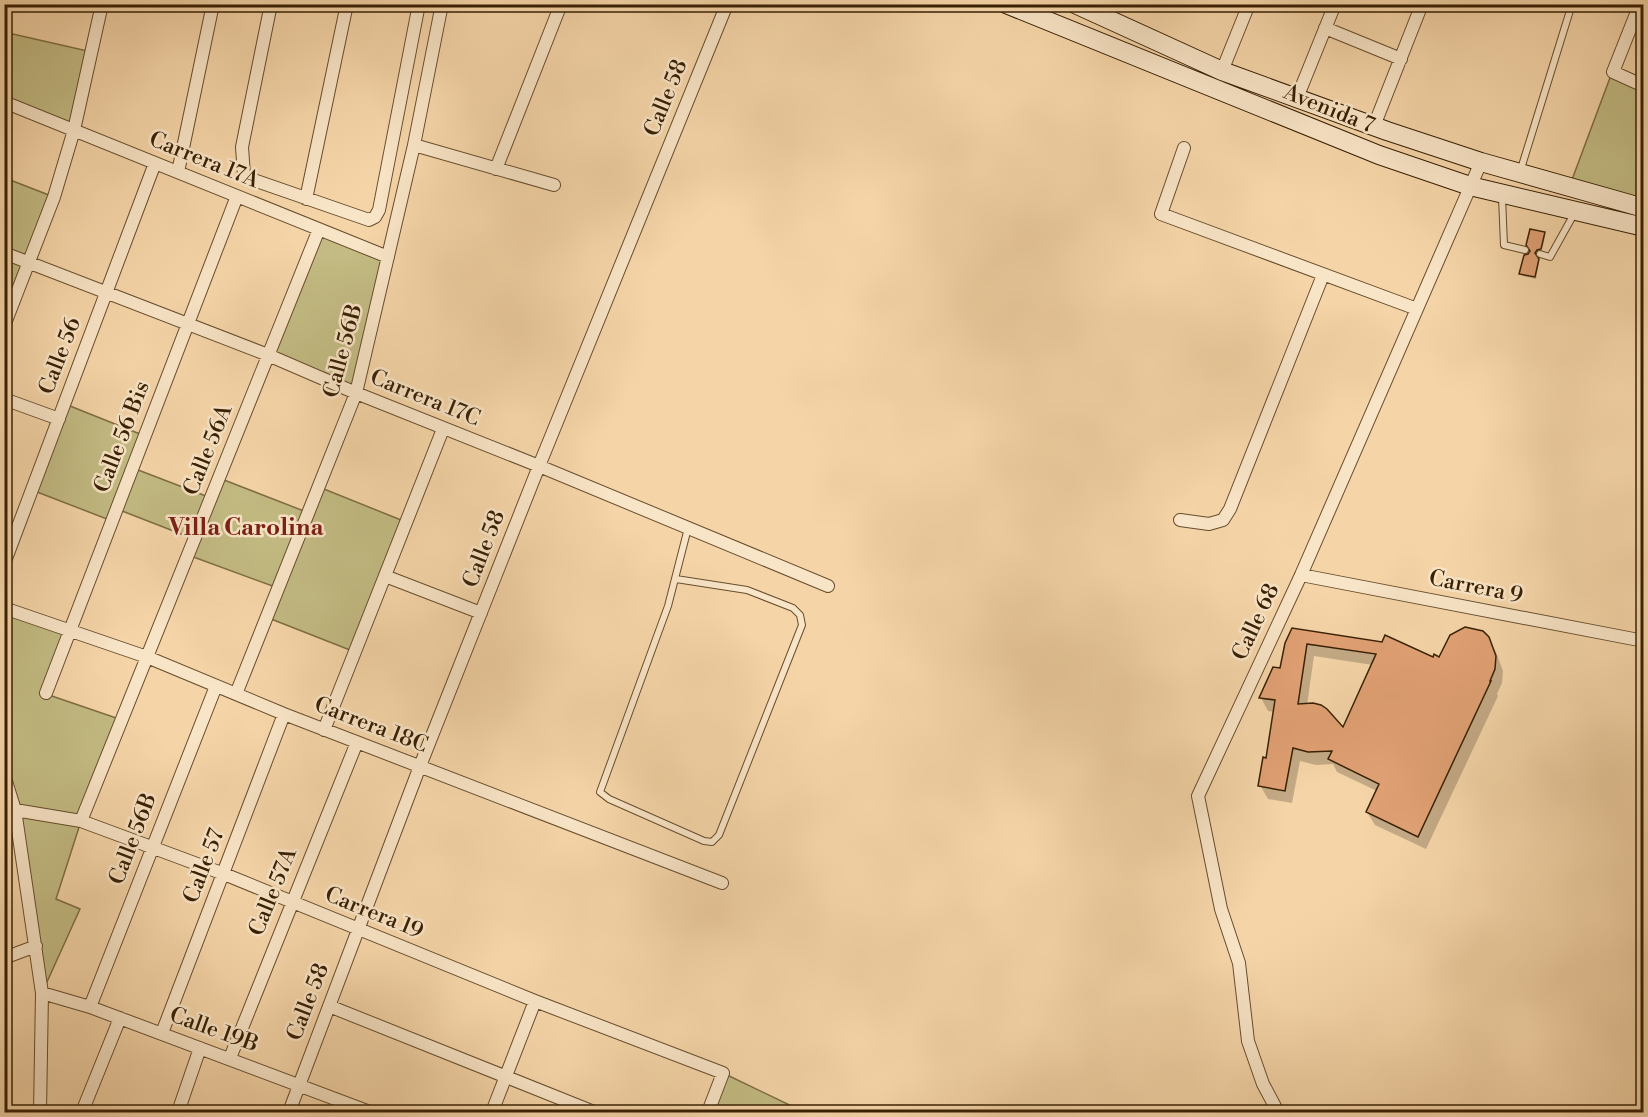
<svg xmlns="http://www.w3.org/2000/svg" width="1648" height="1117" font-family="'Libre Bodoni',serif">
<style>
.green{fill:#c3bb83;stroke:#7e6e44;stroke-width:1.5}
.shadow{fill:#0003;fill-rule:evenodd}
.building{fill:#e1a174;stroke:#382004;stroke-width:1.5;fill-rule:evenodd}
.lines{fill:none;stroke-linecap:round;stroke-linejoin:round}
.service-casing{stroke:#674d2d;stroke-width:8}
.minor-casing{stroke:#674d2d;stroke-width:14}
.secondary-casing{stroke:#382004;stroke-width:20}
.service{stroke:#f8e4c6;stroke-width:6}
.minor{stroke:#f8e4c6;stroke-width:12}
.secondary{stroke:#f8e4c6;stroke-width:18}
.labels{text-anchor:middle;dominant-baseline:central;stroke-width:5;stroke-linejoin:round;paint-order:stroke}
.street-label{font-size:22px;fill:#382004;stroke:#f8e4c6}
.neighbourhood-label{font-size:24px;font-weight:bold;fill:#7a1f14;stroke:#f8e4c6}
</style>
<rect width="100%" height="100%" fill="#f5d5a8"/>
<filter id="stains"><feTurbulence type="fractalNoise" baseFrequency=".00333" numOctaves="4"/><feColorMatrix values="0 0 0 0 .2 0 0 0 0 .09 0 0 0 0 .02 0 0 0 .5 -.17"/></filter>
<radialGradient id="worn" r=".72"><stop offset=".6" stop-color="#630" stop-opacity="0"/><stop offset="1" stop-color="#630" stop-opacity=".3"/></radialGradient>
<!-- green -->
<path class="green" d="M4,32L92,52L74,130L5,102Z
M1611,75L1643,90V203L1570,185Z
M5,178L54,197L5,326Z
M319,229L388,257L356,393L268,355Z
M65,404L145,436L133,468L211,498L219,478L309,513L319,487L406,522L355,652L266,617L278,588L188,555L194,539L117,509L112,521L32,490Z
M4,608L70,631L46,694L122,720L81,821L56,899L80,909L42,993L5,775Z
M723,1073L804,1112H708Z"/>
<!-- shadow -->
<path class="shadow" d="M1544,233L1545,236L1542,251L1538,252L1535,257L1539,263L1536,279L1523,276L1521,273L1529,255Z
M1293,629L1434,659H1440L1488,638L1496,652L1503,671L1502,683L1497,694L1498,696L1426,849L1375,825L1367,812L1377,791L1337,772L1333,764L1316,765L1300,761L1292,803L1268,799L1260,785L1267,759L1275,712L1268,711L1261,698L1281,670ZM1314,656L1373,665L1343,730L1307,705Z"/>
<!-- building -->
<path class="building" d="M1530,229L1545,232L1541,249L1537,250L1535,253L1539,259L1535,277L1519,274L1524,255L1528,254L1530,251L1526,245Z
M1465,627L1483,631L1489,637L1496,656L1495,669L1490,681H1491L1418,837L1366,812L1379,784L1328,759L1332,751L1308,752L1293,748L1285,791L1258,786L1263,757L1266,758L1275,700L1259,698L1273,667L1280,668L1285,643L1292,628L1382,642L1385,635L1433,657L1434,654L1439,657L1450,635ZM1307,644L1376,654L1343,727L1327,709L1321,705L1313,703L1298,704Z"/>
<g class="lines">
<!-- service casing -->
<g class="service-casing">
<path id="service" d="M1520,172L1572,4
M1502,197L1504,245L1525,250
M1540,254L1550,257L1574,214
M676,579L747,590L793,608L800,615L802,625L719,835L712,842L704,841L609,799L600,792L668,606L688,528"/>
</g>
<!-- minor casing -->
<g class="minor-casing">
<path id="minor" d="M271,4L242,147L244,175L251,179L369,220L375,217L379,210L419,4
M1640,4L1613,72L1644,86
M1325,28L1401,59
M1222,71L1249,4
M1297,98L1335,4
M4,102L388,257
M1374,126L1422,4
M414,145L554,185
M1184,148L1161,214L1417,309
M496,169L561,4
M178,172L213,4
M306,199L347,4
M4,253L268,355L356,393L539,466L828,586
M4,326L54,197L74,130L102,4
M4,399L59,419
M1180,520L1209,524L1223,520L1230,509L1323,275
M4,564L155,163
M1301,575L1644,641
M385,576L481,613
M4,608L147,657L284,714L722,883
M46,693L237,196
M236,694L356,393L414,145L442,4
M324,730L443,429
M4,775L15,810L42,993L40,1112
M4,812L15,810L81,821L224,874L535,1001L723,1073L708,1112
M81,821L319,229
M4,958L36,946
M42,993L90,1007L370,1112
M329,1006L594,1112
M90,1007L216,686
M162,1033L284,714
M230,1058L357,742
M82,1112L120,1018
M178,1112L200,1048
M289,1112L420,766L539,466L727,4
M492,1112L535,1001
M1278,1112L1263,1084L1248,1041L1239,963L1221,909L1198,796L1301,575L1481,162"/>
</g>
<!-- secondary casing -->
<g class="secondary-casing">
<path id="secondary" d="M1006,4L1379,155L1470,186L1644,227
M1075,4L1222,71L1387,131L1481,162L1644,208"/>
</g>
<!-- service -->
<use href="#service" class="service"/>
<!-- minor -->
<use href="#minor" class="minor"/>
<!-- secondary -->
<use href="#secondary" class="secondary"/>
</g>
<g class="labels">
<!-- street labels -->
<g class="street-label">
<text transform="translate(666 98) rotate(-68)">Calle 58</text>
<text transform="translate(1329 109) rotate(22)">Avenida 7</text>
<text transform="translate(204 160) rotate(22)">Carrera 17A</text>
<text transform="translate(343 351) rotate(-75)">Calle 56B</text>
<text transform="translate(60 356) rotate(-69)">Calle 56</text>
<text transform="translate(425 398) rotate(22)">Carrera 17C</text>
<text transform="translate(122 437) rotate(-69)">Calle 56 Bis</text>
<text transform="translate(208 450) rotate(-68)">Calle 56A</text>
<text transform="translate(484 549) rotate(-69)">Calle 58</text>
<text transform="translate(1476 587) rotate(11)">Carrera 9</text>
<text transform="translate(1256 622) rotate(-65)">Calle 68</text>
<text transform="translate(371 725) rotate(21)">Carrera 18C</text>
<text transform="translate(133 839) rotate(-69)">Calle 56B</text>
<text transform="translate(204 866) rotate(-69)">Calle 57</text>
<text transform="translate(273 892) rotate(-68)">Calle 57A</text>
<text transform="translate(374 913) rotate(22)">Carrera 19</text>
<text transform="translate(308 1002) rotate(-69)">Calle 58</text>
<text transform="translate(214 1030) rotate(20)">Calle 19B</text>
</g>
<!-- neighbourhood labels -->
<g class="neighbourhood-label">
<text x="246" y="528">Villa Carolina</text>
</g>
</g>
<!-- margin -->
<rect width="1648" height="1117" fill="none" stroke="#f5d5a8" stroke-width="24"/>
<rect x="6" y="6" width="1636" height="1105" fill="none" stroke="#382004" stroke-width="3"/>
<rect x="12" y="12" width="1624" height="1093" fill="none" stroke="#382004" stroke-width="1.5"/>
<rect width="100%" height="100%" filter="url(#stains)"/>
<rect width="100%" height="100%" fill="url(#worn)"/>
</svg>
